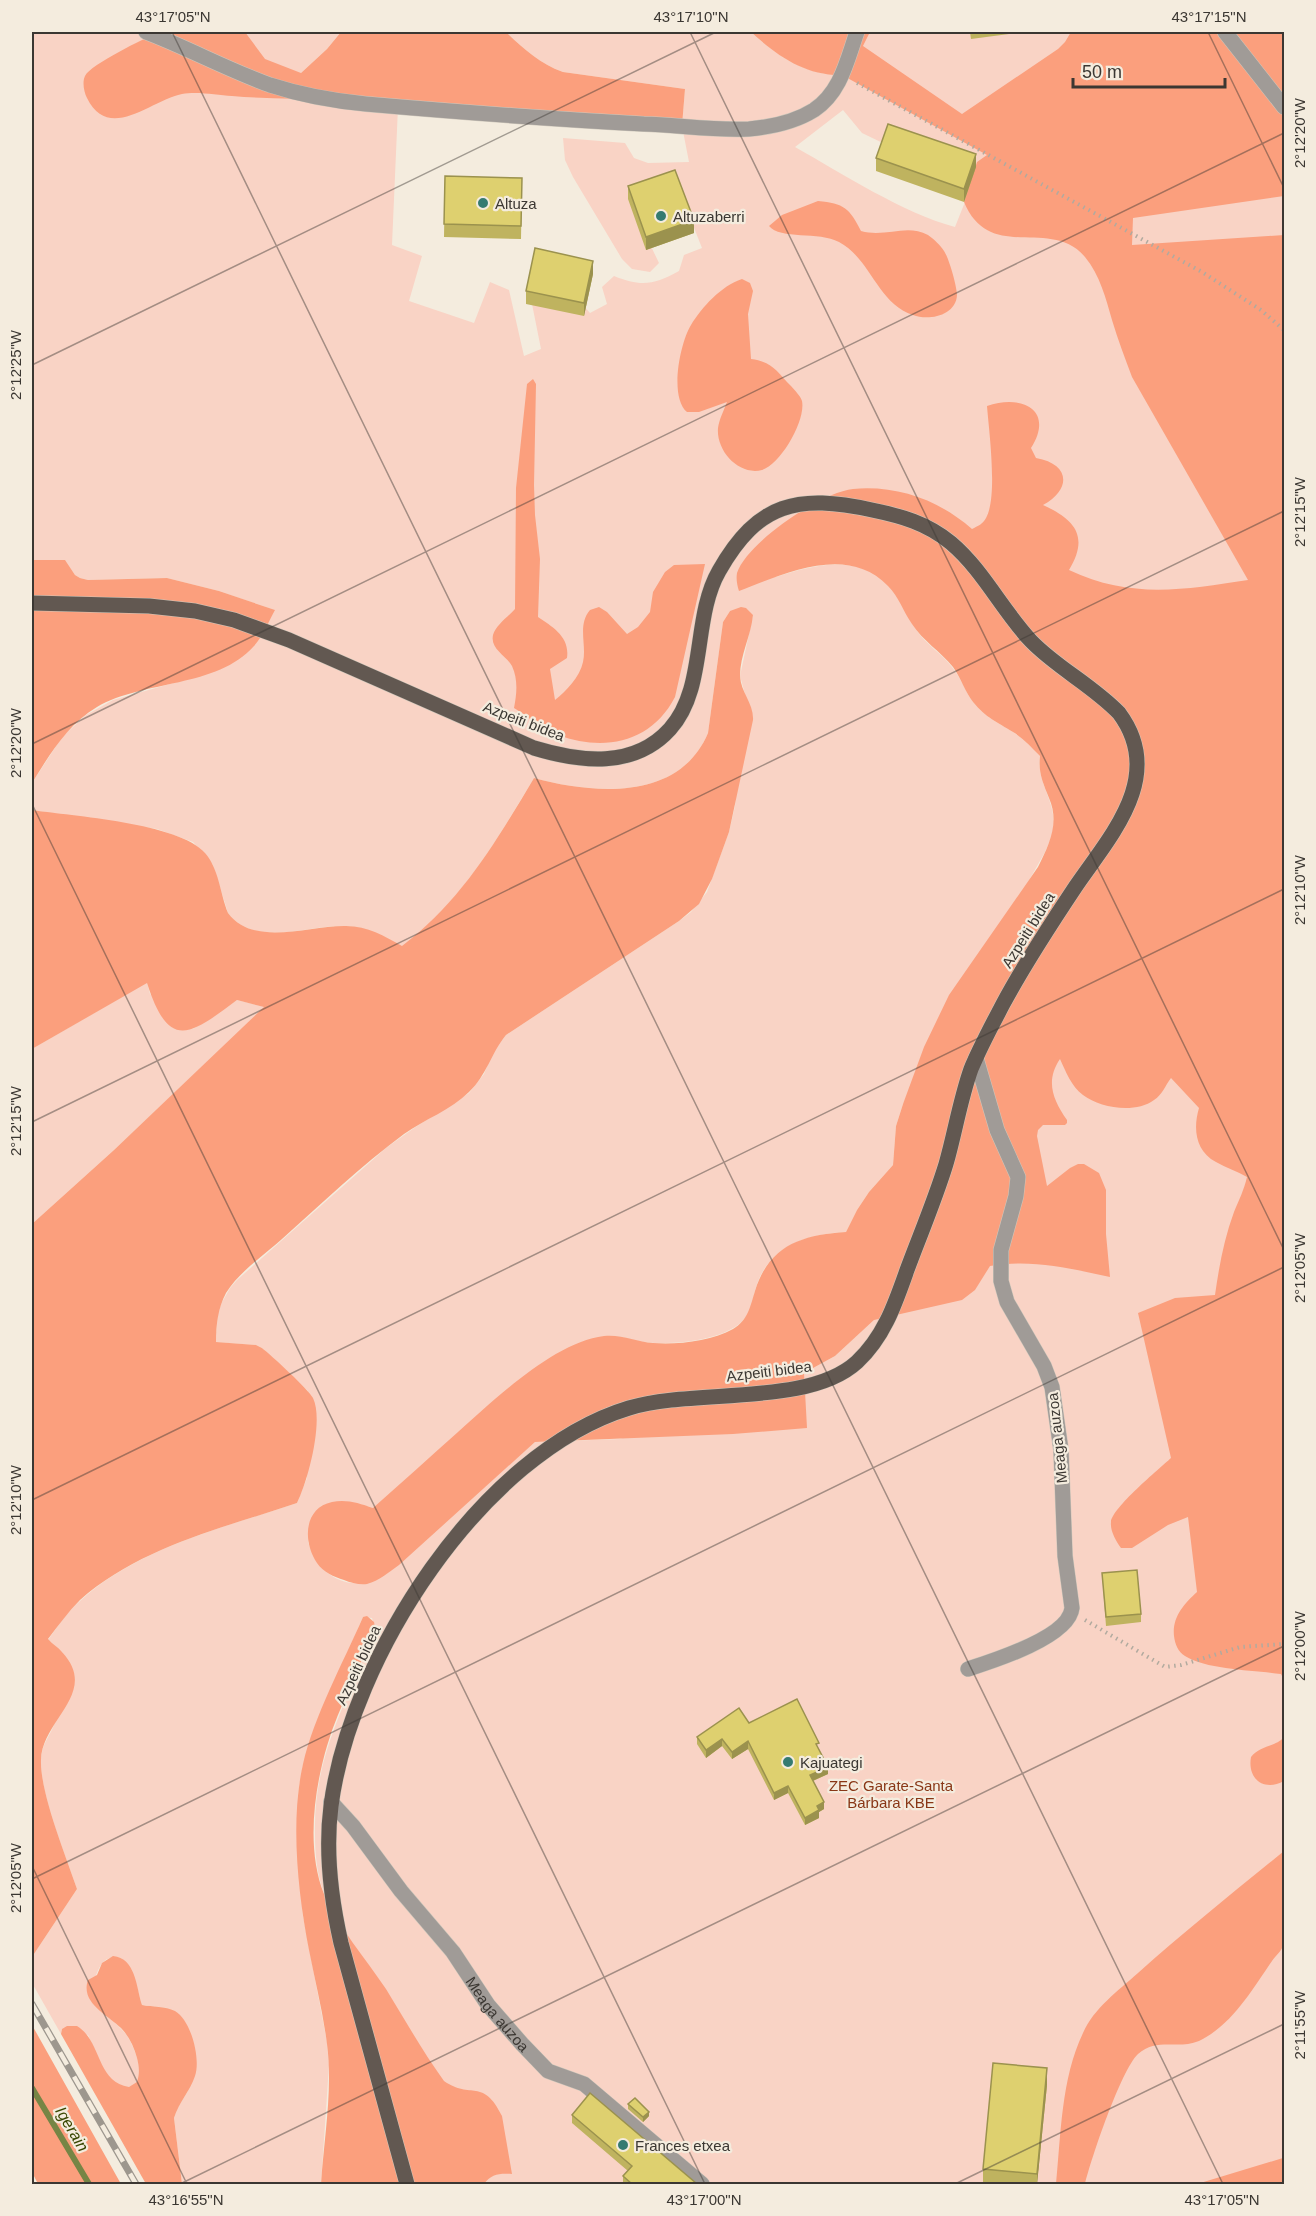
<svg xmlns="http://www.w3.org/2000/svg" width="1316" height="2216" font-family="Helvetica,sans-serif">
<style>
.green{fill:#f9d3c5;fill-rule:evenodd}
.forest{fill:#fb9f7d}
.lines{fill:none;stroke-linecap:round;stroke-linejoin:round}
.stream{stroke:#768545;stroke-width:6}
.minor-casing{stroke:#cfc8bc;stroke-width:16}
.major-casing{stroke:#cfc8bc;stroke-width:16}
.path{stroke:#b1aa9f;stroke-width:4;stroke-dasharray:1.5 4.5;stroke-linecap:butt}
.minor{stroke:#a09b97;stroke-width:15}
.major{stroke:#625851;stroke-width:15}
.rail-casing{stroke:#9d978e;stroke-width:7}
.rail{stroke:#f4ecde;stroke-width:4.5;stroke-dasharray:14;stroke-linecap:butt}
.wall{fill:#bfb35f}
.shaded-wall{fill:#9b924e}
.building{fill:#ded06f;stroke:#9b924e;stroke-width:1.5}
.ticks{fill:none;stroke:#3b3732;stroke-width:1.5;stroke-opacity:0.45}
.poi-dot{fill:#357b71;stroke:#f4ecde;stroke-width:2}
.labels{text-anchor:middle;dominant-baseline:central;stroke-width:4.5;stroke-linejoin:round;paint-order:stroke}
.poi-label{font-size:15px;fill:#3b3732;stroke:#f4ecde;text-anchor:start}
.street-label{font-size:15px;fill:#3b3732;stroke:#f4ecde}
.park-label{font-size:15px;fill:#893716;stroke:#f4ecde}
.water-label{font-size:16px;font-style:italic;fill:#384600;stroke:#f4ecde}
.neatline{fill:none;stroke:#3b3732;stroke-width:2}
.ticks-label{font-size:15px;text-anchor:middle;fill:#3b3732}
</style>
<rect width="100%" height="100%" fill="#f4ecde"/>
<!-- green -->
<path class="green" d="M32,32H341L327,49L301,73L398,107L392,245L422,256L409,301L474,323L490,282L509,290L524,356L541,349L531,299L581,303L590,313L607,304L602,287L614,276C641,287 654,285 679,271L684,255L702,248L679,190L633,209L659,263L650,272L632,269L622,259L573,177L565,160L563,138L625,143L634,158L648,163L689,162L682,126L685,89L563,72C539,63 524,49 506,32H751C776,55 807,76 842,75L863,46L870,32H1284V2184H411L342,1926C336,1915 329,1904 324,1893C317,1875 315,1854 315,1834C313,1754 349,1700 375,1628L372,1618L363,1617L317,1721L303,1765L298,1793L297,1841L303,1916L327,2042L329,2065L321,2184H182L174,2118L177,2109L188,2091L167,2008L142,2005L132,1970L121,1958C96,1952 95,1983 90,2000C102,2015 120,2023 129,2039C135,2049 150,2086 128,2087C125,2087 118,2085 115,2083C104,2076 94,2047 88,2035L62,2029L61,2034L32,1983V1957L77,1889C66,1856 40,1794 41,1760C41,1744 51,1735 55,1722C60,1705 61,1671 63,1653L48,1640C58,1626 67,1612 80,1601C139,1547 223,1528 297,1503L307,1478L308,1391L262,1348L256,1345L215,1342L218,1314L221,1304L230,1288L237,1280L386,1148L414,1128L469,1093L484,1074L493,1051L506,1035L679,921L691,912L707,892L729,832L735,806L746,698L740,676L753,615L730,611L723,622L708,733C679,802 593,794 534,778C496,841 461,902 402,947C384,936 367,927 346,926C310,924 255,949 228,913L213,865L193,842L157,829L32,810V783L62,737L86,715L113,700L209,673L227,665L245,654L274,610L219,591L167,578L88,580L80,578L75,575L64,560H32ZM843,110L862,133L889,146L965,202L955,227C903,213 843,174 795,147ZM805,510L1157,777L874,1320L835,1356L804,1373L620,1439L535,1442L389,1572C354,1595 321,1581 308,1542L321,1506C339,1499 354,1502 373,1508L619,1337C631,1339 643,1343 655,1343C681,1344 729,1339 745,1318C754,1307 753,1292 759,1279C774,1244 810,1234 846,1232L857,1210L869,1192L893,1165L896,1126L903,1104L1045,852C1048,845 1052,838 1053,830C1058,803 1036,783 1040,756C1032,748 1023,738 1013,732C997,722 986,718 973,702C965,691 961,678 952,667C942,654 927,645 917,631C910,621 906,610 899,599C870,552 821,562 776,577L746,558L779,527Z
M147,982L150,994L193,1029L237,1000L265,1007L114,1150L32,1224V1049Z"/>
<!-- forest -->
<path class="forest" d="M158,32H245L265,59L301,73L327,49L341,32H506C524,49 539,63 563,72L685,89L682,126C565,117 449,107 332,100C299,98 265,99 232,96C217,95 197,91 182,94C151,100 109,143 87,98C84,92 82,82 85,76C91,64 144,39 158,32Z
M751,32H870L863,46L962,114L1058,49L1065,42L1071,32H1284V196L1133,218L1132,245L1284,235V1680L1281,1674C1253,1670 1208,1670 1185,1656C1178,1652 1175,1644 1174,1636C1172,1617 1184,1604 1197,1592L1188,1517L1168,1525L1132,1548H1121C1116,1541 1110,1531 1111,1522C1112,1508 1159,1469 1171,1458L1138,1313L1175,1298L1215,1295C1219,1267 1224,1239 1234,1212C1239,1200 1244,1190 1247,1177C1237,1171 1226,1168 1216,1162C1195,1151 1193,1128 1199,1108L1171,1078C1165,1086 1162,1095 1154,1100C1135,1114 1100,1108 1083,1095C1071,1086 1066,1072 1060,1059C1045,1081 1053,1100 1067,1120V1123L1065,1125H1043L1038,1130L1037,1136L1047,1186L1070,1168L1078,1164H1084L1099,1173L1106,1190V1234L1110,1277C1069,1268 1031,1259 990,1266L975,1290L962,1300L874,1320L835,1356L804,1373L807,1428L733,1434L535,1442L399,1565C389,1572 379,1581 367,1584C360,1585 351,1583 344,1580C334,1577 323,1572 317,1563C303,1543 303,1508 332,1502C346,1499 359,1503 373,1508C401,1483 429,1458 458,1432C494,1400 554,1342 604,1336C621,1334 637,1342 653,1343C677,1345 712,1341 733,1329C748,1320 750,1307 755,1291C769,1245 802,1235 846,1232L857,1210L869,1192L893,1165L896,1126L903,1104L924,1047L949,995L1038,867C1049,845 1060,823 1049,798C1043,783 1038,772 1040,756C1032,748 1023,738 1013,732C997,722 986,718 973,702C965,692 961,678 953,667C940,651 923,641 912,624C903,611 899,597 888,586C847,543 784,574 739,591C737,585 736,579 737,573C747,542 822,492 853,489C897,485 939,500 972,529C978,526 983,524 986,518C998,497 989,431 987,406C1022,394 1055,410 1031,448L1036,458C1070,464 1072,489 1043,505C1076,520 1089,537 1069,570C1130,599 1183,590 1248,580L1132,377C1125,358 1118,340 1112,320C1106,299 1100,275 1085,257C1050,216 990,264 964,202L977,162L987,155L842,75C806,76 777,56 751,32Z
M818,201C844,203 850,209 861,231C886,238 906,223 928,235C934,239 941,246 944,251C949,258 957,287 957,295C956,316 928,321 913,315C877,303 871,259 839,242C819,231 780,240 769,226L782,215Z
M742,279L750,283L753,291L748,314L751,359C773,362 776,371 791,386C795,391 800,395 802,401C806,420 781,464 762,470C739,476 716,451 718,428C719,420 724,410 727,402L699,412H687C669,397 680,343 691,325C702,307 721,286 742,279Z
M533,379L536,384L534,485L535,515L540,559L538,617C553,627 570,637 567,658L550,669L555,700C566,691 580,677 583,662C587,645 577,625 590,610L599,607L607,612L627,634L638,627L650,612L653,592L665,572L674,565L705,564L675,697C651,743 604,752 558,735C542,729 529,717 514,708C517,693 518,679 512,666C506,655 490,649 493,635C496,625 508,617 515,609L516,488L527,384Z
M32,560H65L75,575L80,578L88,580L167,578L219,591L275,610C269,621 263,636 254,646C217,688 143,680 97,707C67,725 50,754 32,783Z
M741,607L746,608L753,615C751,636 740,655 740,676C741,693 754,704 753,720L729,832L712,879L699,904L679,921L506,1035C491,1053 487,1075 469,1092C451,1110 425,1119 404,1134C361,1166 322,1203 282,1239C264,1255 239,1272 226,1293C218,1308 216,1325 216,1342L256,1345L262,1348C271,1355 309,1390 313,1398C324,1421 308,1481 297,1503C223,1528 140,1547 80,1600C68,1612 58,1626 48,1639C52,1644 58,1647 62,1652C100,1693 42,1719 41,1760C40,1793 66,1856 77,1889L32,1957V1224L114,1150L264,1007L237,1000C189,1036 169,1051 147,983L32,1049V810C71,816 180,823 205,853C219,869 220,893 228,913C254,948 310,925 346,926C368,926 384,936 402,946C461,902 497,840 534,778C593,794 679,802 708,733L723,622L730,611Z
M367,1616L374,1622L375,1627C361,1668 339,1705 327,1746C314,1790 306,1849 324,1894C339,1928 365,1958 386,1989C405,2020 423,2052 444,2081C471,2100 483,2077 502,2116L512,2174C500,2173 491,2174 484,2184H321C324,2138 333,2090 327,2044C323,2012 315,1981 309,1950C298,1893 290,1821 303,1764C314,1716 343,1663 363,1617Z
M1284,1737V1781C1264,1792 1247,1779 1251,1757C1260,1745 1276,1747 1284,1737Z
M1284,1851C1285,1878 1288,1916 1284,1942C1284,1949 1276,1955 1272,1961C1252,1990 1232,2025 1199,2041C1178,2050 1157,2037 1138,2054C1121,2070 1091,2159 1085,2184H1056C1061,2135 1061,2079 1083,2033C1094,2008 1118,1991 1138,1973C1185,1931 1235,1891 1284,1851Z
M113,1956C136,1958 136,1987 142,2005C153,2007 165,2006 175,2011C191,2020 201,2059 195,2076C190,2091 179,2102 174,2118L182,2184H146L61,2034L62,2029L67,2026H77C102,2041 96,2082 129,2087L137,2082C140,2073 139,2066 137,2058C134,2047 129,2036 121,2028C108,2015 80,2003 88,1980L97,1975L102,1963Z
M32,2025L121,2184H38L32,2172Z
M1284,2157V2184H1197L1283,2158Z"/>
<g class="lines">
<!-- stream -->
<path class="stream" d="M32,2088L89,2184"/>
<!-- minor casing -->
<g class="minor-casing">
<g id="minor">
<path d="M146,32C188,48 228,70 270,85C301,95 334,101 366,104C458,112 551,119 644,124C678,125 715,131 749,129C771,127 795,122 814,110C841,92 847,60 857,32"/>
<path d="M1225,32L1284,107"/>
<path d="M968,1669C993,1661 1069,1637 1072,1608L1065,1556L1061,1450L1052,1387L1044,1366L1007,1302L1001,1281V1250L1016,1196L1018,1177L997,1130L976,1058"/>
<path id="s1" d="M331,1802L353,1826L401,1891L453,1952L488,2005L522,2044L548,2071L584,2084L702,2184"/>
</g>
</g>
<!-- major casing -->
<g class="major-casing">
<path id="major" d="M32,603L149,606L195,611L234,620L289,640L534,748C580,762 634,769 670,729C707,688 692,618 719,571C758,502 798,494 872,510C901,516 927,523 951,543C983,570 1002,610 1031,641C1057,668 1092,685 1119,713C1166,776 1111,835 1076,886C1050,925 1025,963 1003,1004C992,1025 980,1047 971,1069C960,1100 955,1133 946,1164C935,1200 920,1235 907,1270C895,1304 884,1337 857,1362C808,1407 694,1388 629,1408C481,1453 350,1658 331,1806C325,1852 331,1899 341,1943L407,2184"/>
</g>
<!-- path -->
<path class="path" d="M857,83L1202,272L1261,310L1284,330
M1085,1620L1165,1667L1181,1665L1240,1647L1284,1644"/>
<!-- minor -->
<use href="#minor" class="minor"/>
<!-- major -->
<use href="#major" class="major"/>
<!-- rail casing -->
<g class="rail-casing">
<path id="rail" d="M32,2004L136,2184"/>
</g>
<!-- rail -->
<use href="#rail" class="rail"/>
</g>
<!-- wall -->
<path class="wall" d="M970,32H1009V34L971,39Z
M876,158L976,167L964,202L876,171Z
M445,176L522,178L521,239L444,237Z
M628,186L694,233L646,250L628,199Z
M593,274L584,316L526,304V291Z
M1102,1573L1141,1614V1622L1106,1626Z
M749,1723L819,1749L828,1774L813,1781L824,1809L819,1812V1818L805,1825L788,1793L774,1800L748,1749L732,1759L722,1746L706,1758L697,1744V1737Z
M1047,2085L1037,2184H983V2169Z
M628,2104L649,2116L643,2122L628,2109Z
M572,2115L696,2183L705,2184H623V2176L628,2171L572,2123Z"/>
<!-- shaded-wall -->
<path class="shaded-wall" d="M976,154V167L964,202V189Z
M694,220V233L646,250V237Z
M593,261V274L584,316V303Z
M722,1739V1746L706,1758V1750Z
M748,1741V1749L732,1759V1752Z
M828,1767V1774L810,1782V1775Z
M788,1786V1793L774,1800V1793Z
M824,1802V1809L819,1812V1818L805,1825V1818L817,1806Z
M1047,2068V2085L1037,2184V2174Z
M649,2112V2116L643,2122V2117Z"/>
<!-- building -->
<path class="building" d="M888,124L976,154L964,189L876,158Z
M675,170L694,220L646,237L628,186Z
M445,176L522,178L521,226L444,224Z
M535,248L593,261L584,303L526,291Z
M1137,1570L1141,1614L1106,1617L1102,1573Z
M797,1699L819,1743L816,1744L828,1767L810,1775L824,1802L817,1806L819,1810L805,1818L788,1786L774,1793L748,1741L732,1752L722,1739L706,1750L697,1737L739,1708L749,1723Z
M993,2063L1047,2068L1037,2174L983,2169Z
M590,2093L696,2183L705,2184H632L623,2176L632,2166L572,2115Z
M635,2098L649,2112L643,2117L628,2104Z"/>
<!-- ticks -->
<path class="ticks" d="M172,32L1223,2184M690,32L1284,1250M1208,32L1284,188M32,365L716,32M32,744L1284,133M32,804L705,2184M32,1122L1284,511M32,1500L1284,889M32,1866L187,2184M32,1879L1284,1267M180,2184L1284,1646M955,2184L1284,2024"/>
<!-- markers -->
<g class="poi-dot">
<circle cx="483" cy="203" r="6"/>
<circle cx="661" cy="216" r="6"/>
<circle cx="788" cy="1762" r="6"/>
<circle cx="623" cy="2145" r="6"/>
</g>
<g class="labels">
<!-- poi labels -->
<g class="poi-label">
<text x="495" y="203">Altuza</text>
<text x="673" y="216">Altuzaberri</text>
<text x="800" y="1762">Kajuategi</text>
<text x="635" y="2145">Frances etxea</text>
</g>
<!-- street labels -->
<g class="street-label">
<text transform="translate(524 721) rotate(21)">Azpeiti bidea</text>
<text transform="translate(1028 930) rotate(-58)">Azpeiti bidea</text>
<text transform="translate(769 1371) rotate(-7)">Azpeiti bidea</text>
<text transform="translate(1057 1438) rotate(-96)">Meaga auzoa</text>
<text transform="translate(358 1665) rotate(-65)">Azpeiti bidea</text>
<text stroke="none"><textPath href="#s1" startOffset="270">Meaga auzoa</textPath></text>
</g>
<!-- park labels -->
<g class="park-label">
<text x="891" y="1785">ZEC Garate-Santa<tspan x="891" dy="17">Bárbara KBE</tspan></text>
</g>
<!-- water labels -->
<g class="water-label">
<text transform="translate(72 2129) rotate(59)">Igerain</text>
</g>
</g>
<!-- border -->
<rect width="1316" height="2216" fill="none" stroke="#f4ecde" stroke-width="66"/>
<!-- scale -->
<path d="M1073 78v9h152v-9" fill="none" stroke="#3b3732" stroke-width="3"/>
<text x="1082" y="78" font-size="18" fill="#3b3732" stroke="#f4ecde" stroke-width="4.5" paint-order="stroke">50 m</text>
<rect x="33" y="33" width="1250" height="2150" class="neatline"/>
<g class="ticks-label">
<text x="173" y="22">43°17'05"N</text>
<text x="691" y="22">43°17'10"N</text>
<text x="1209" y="22">43°17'15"N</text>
<text transform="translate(1300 133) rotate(-90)" y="5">2°12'20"W</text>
<text transform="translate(16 365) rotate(-90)" y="5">2°12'25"W</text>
<text transform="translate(1300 512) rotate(-90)" y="5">2°12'15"W</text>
<text transform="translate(16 743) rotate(-90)" y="5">2°12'20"W</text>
<text transform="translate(1300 890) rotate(-90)" y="5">2°12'10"W</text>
<text transform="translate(16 1121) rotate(-90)" y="5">2°12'15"W</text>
<text transform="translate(1300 1268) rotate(-90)" y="5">2°12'05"W</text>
<text transform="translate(16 1500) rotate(-90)" y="5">2°12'10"W</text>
<text transform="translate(1300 1646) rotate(-90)" y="5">2°12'00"W</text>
<text transform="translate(16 1878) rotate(-90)" y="5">2°12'05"W</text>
<text transform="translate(1300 2025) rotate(-90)" y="5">2°11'55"W</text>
<text x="186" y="2205">43°16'55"N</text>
<text x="704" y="2205">43°17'00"N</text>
<text x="1222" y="2205">43°17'05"N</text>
</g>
</svg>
